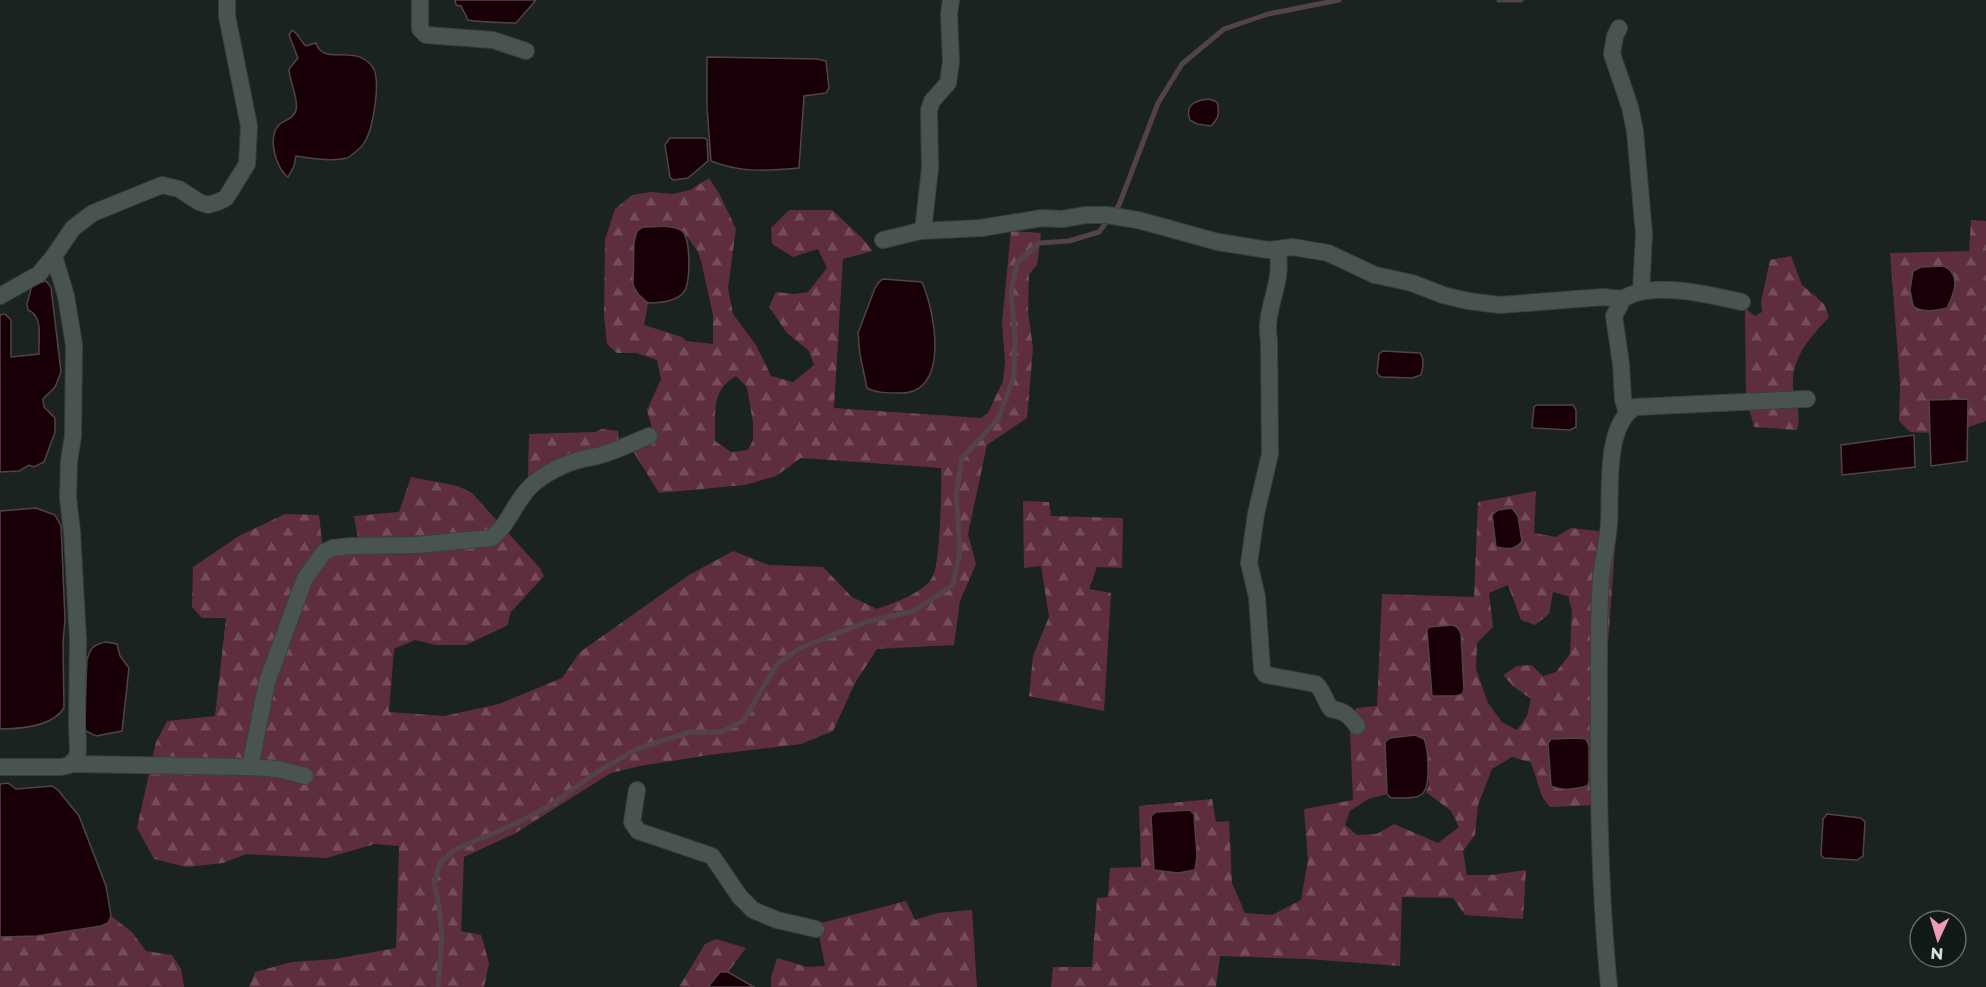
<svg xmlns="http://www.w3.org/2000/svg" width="1986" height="987" font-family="Montserrat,sans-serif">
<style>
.forest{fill:url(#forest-firs);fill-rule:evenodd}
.water{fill:#190008;stroke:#534348;stroke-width:1.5}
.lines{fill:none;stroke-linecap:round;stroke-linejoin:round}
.stream{stroke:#534348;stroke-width:5}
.minor-casing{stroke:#38403c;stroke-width:18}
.minor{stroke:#4a544e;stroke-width:16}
</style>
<defs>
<pattern id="forest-firs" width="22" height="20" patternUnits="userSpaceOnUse" patternTransform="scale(1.5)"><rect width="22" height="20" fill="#5e2e40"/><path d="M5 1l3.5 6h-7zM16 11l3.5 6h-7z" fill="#744c5b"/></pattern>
</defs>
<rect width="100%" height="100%" fill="#1a231f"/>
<!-- forest -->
<path class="forest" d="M709,178L720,195L736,229L728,288L733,314L756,345L771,376L793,382L814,365L809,351L787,333L769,307L776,292L794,294L808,292L827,268L818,249L793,257L772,244L771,228L789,210H832L861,237L873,251L843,259L834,408L981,418L988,413L1003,381L1005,362L1002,322L1011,231L1041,233L1037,265L1029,274L1028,312L1033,348L1027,418L987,445L968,534L976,564L960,601L954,645L877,649L855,683L833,731L801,744L709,755L640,766L611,773L514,834L464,857L461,931L481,935L489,963L484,987H249L255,972L292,962L335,959L396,948L399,846L375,844L326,858L246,854L223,863L186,867L154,859L137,828L156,742L167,721L215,716L226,618H202L192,607L193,567L239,536L285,514L319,515L322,542L332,557L360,550L354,516L399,512L411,477L458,486L472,493L540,568L544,576L510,613L508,625L466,645H436L415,640L394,649L389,712L444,716L499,704L562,678L580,652L689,575L733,551L769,565L823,567L852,597L877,609C893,603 925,593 933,576C940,563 942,486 941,468L801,458L776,476L745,485L659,493L633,451L649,446L654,436L647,410L661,379L657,360L636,353H617L607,344L604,315L605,240L615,209L632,195L651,192L673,194L690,190ZM682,230L697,250L701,261L713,315V344L686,341L682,337L644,325L648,303L644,300ZM736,376L747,387L753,423V440L748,450L731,452L715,441C716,414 710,391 736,376Z
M1971,220L1986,221V421L1968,427V399L1930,400V433L1910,432L1899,421L1900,382L1890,253L1969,251Z
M1791,256L1802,285L1824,304L1829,317C1810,338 1791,357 1793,388C1795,405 1802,410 1797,430L1754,427L1746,397L1745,308L1755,316L1762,312L1761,301L1770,260Z
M602,429L618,431L619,443L528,479L529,434L595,432Z
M1536,491L1534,533L1556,537L1571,528L1616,533L1608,644L1606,733L1594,805L1550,807C1537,794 1539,779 1530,762L1512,757L1492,769L1478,805L1475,835L1463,851L1467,875H1491L1526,870L1523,919L1465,915L1453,898L1402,897L1400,966L1308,959L1220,956L1216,987H1051L1053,967H1092L1097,898L1108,897L1110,868L1141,867L1139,806L1212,799L1216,822L1229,821L1232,883L1245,913L1272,915L1301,900L1308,860L1304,809L1353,800L1350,732L1356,708L1377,706L1382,594L1474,597L1478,502ZM1508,585L1521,620L1535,625L1549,614L1553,592L1568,596L1572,610L1570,654L1556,672L1543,676L1531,665L1517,666L1503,675L1513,686L1531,699L1527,716L1517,730L1502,722L1488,703L1476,669L1477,643L1493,627L1489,593ZM1416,735L1424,739L1429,785L1426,792L1451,811L1459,827L1438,843L1394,824L1377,834L1357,835L1345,825L1350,811L1368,799L1387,794L1390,738Z
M1023,501L1049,502L1051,516L1123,518L1122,568L1097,567L1089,589L1111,593L1104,711L1029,696L1033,656L1049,617L1041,566L1024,568Z
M906,901L915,920L937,913L972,910L977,987H771V977L777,958L807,967L825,966L817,924Z
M111,916L132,932L146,951L172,955L181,969L184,987H0V937L37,936L101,926L108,923Z
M716,939L746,948L728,972H720L708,987H679L705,944Z"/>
<!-- water -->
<path class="water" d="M455,0H536L516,23C500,22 484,23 468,20L461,6L456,5Z
M292,30C298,33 300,41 306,46L316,43C317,45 318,49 321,51C331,60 357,47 372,66C382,78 373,130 364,143C362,147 351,156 347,158C331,162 311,158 296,156L294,166L288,177C276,169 267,137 279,125C284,120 294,119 296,110C299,97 289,82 289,69L298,58L289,35Z
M707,57L817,59L826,61L829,88L826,93L804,96L799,168C766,171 742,173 711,161L707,107Z
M1209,99L1217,102C1220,112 1219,118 1211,126L1197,124L1190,120C1184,105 1196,100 1209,99Z
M670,138H704L707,140L708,161L688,178L673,180L670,177L665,145Z
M643,227C654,227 671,224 681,230C691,236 691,283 684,292C676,302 660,303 648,303L638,294L633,285L634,242L637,231Z
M1944,266C1962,275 1954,294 1947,308C1935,311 1923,313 1913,306L1910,290L1913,271L1921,267Z
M883,279L922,282C935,312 951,395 899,393C888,393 876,393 867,388L860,355L858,333L875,288L879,282Z
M46,281L51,287L61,372L55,387L43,399L44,407L55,418V432L44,462L34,467L29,465L19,471L0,472V315L5,314L11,320V357L39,354C38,339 44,316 28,310L27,304L32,285Z
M1383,351L1420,353C1425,359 1423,368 1421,375L1412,378L1381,377L1377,373L1379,354Z
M1968,399L1967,461L1931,466L1929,400Z
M1537,405H1573L1576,410V427L1570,430L1534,428L1532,427L1534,407Z
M1914,435L1915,467L1842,475L1841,445Z
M36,508L55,515L61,526L65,619L63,643L64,708C52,727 20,729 0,729V511Z
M1512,508L1518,516L1522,541C1515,551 1507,549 1496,547L1492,515L1498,510Z
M1453,625L1458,628L1461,634L1464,690L1462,694L1456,696H1432L1427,630L1429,627Z
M106,642L117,644L120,656L129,668L122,731L96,736L84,730L87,660C90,648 94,644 106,642Z
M1415,735L1424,739C1428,748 1428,758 1428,767C1429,800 1420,798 1391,798L1387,794L1385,742L1390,738Z
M1578,738L1586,739L1589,746V782L1587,786C1576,789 1561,791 1551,786L1548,743L1551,739Z
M8,783L16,789L52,786L58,790L79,816L106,886L111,916L108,923L101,926L37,936L0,937V784Z
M1190,810L1194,814L1197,856L1195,870L1178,873L1154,870L1151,816L1156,812Z
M1827,814L1861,818L1865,822L1863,856L1857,860L1824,858L1821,855L1823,819Z
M720,972H728L754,987H708Z"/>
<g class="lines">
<!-- stream -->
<path class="stream" d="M1499,0H1521
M438,987L442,937L439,906L434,883L440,863L454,850L515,824L551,805L597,772L637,749L690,732H721L743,721L777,664L800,648L866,622L914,611L953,585L960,551L956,493L962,458L998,419L1014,376L1015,336L1011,292L1017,263L1039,243L1069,241L1099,232L1119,205L1158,103L1182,64L1224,29L1268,14L1339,0"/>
<!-- minor casing -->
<g class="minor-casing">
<path id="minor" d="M420,0V29L426,35L493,40L526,51
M1619,28L1615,36L1612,54L1630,107L1635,131L1644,234L1641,292
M923,231L930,168L929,110L932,101L948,83L951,62L949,14L951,0
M883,240L920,231L981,228L1042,218L1062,219L1086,215H1107L1138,220L1218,242L1268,250L1293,247L1328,253L1375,275L1412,283L1443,295L1468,301L1500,305L1603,297L1623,299
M1277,249C1285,283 1263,309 1269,340L1270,454L1256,514L1249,563L1257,597L1262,670L1266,675L1316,684C1323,690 1325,701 1331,709C1344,711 1349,715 1357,726
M0,296L39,274L54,256L73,228L93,213L162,185L179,189L199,202L208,205L218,202L226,198L247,164L249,126L227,16V0
M1627,413L1623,399L1621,364L1614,316L1623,299C1651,280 1711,295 1742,302
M72,762L76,764L250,767L278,769L305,776
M0,767H61L70,765L77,758L78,747L77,723L78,640L72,532L68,498L69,461L73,436L74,345L66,296L54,256
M250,767L267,682L305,578L324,552L333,548L351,546L416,545L491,538C509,525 514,503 530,487C543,474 565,463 583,459C589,457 595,457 601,455C617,450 633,443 649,436
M637,790L632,822L638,831L712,856L740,897L753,910L777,920L816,929
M1609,987C1600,895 1598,802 1599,709C1599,665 1598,621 1601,577C1603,559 1608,541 1609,523C1611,491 1604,426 1635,407L1807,399"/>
</g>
<!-- minor -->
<use href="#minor" class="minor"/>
</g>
<!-- north arrow -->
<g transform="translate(1938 939) rotate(184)"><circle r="28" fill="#111a15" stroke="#626965" stroke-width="1.5"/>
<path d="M0-4.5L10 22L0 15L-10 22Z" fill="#ef9ab8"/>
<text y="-9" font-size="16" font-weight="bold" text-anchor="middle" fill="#dbe0dd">N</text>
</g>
</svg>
